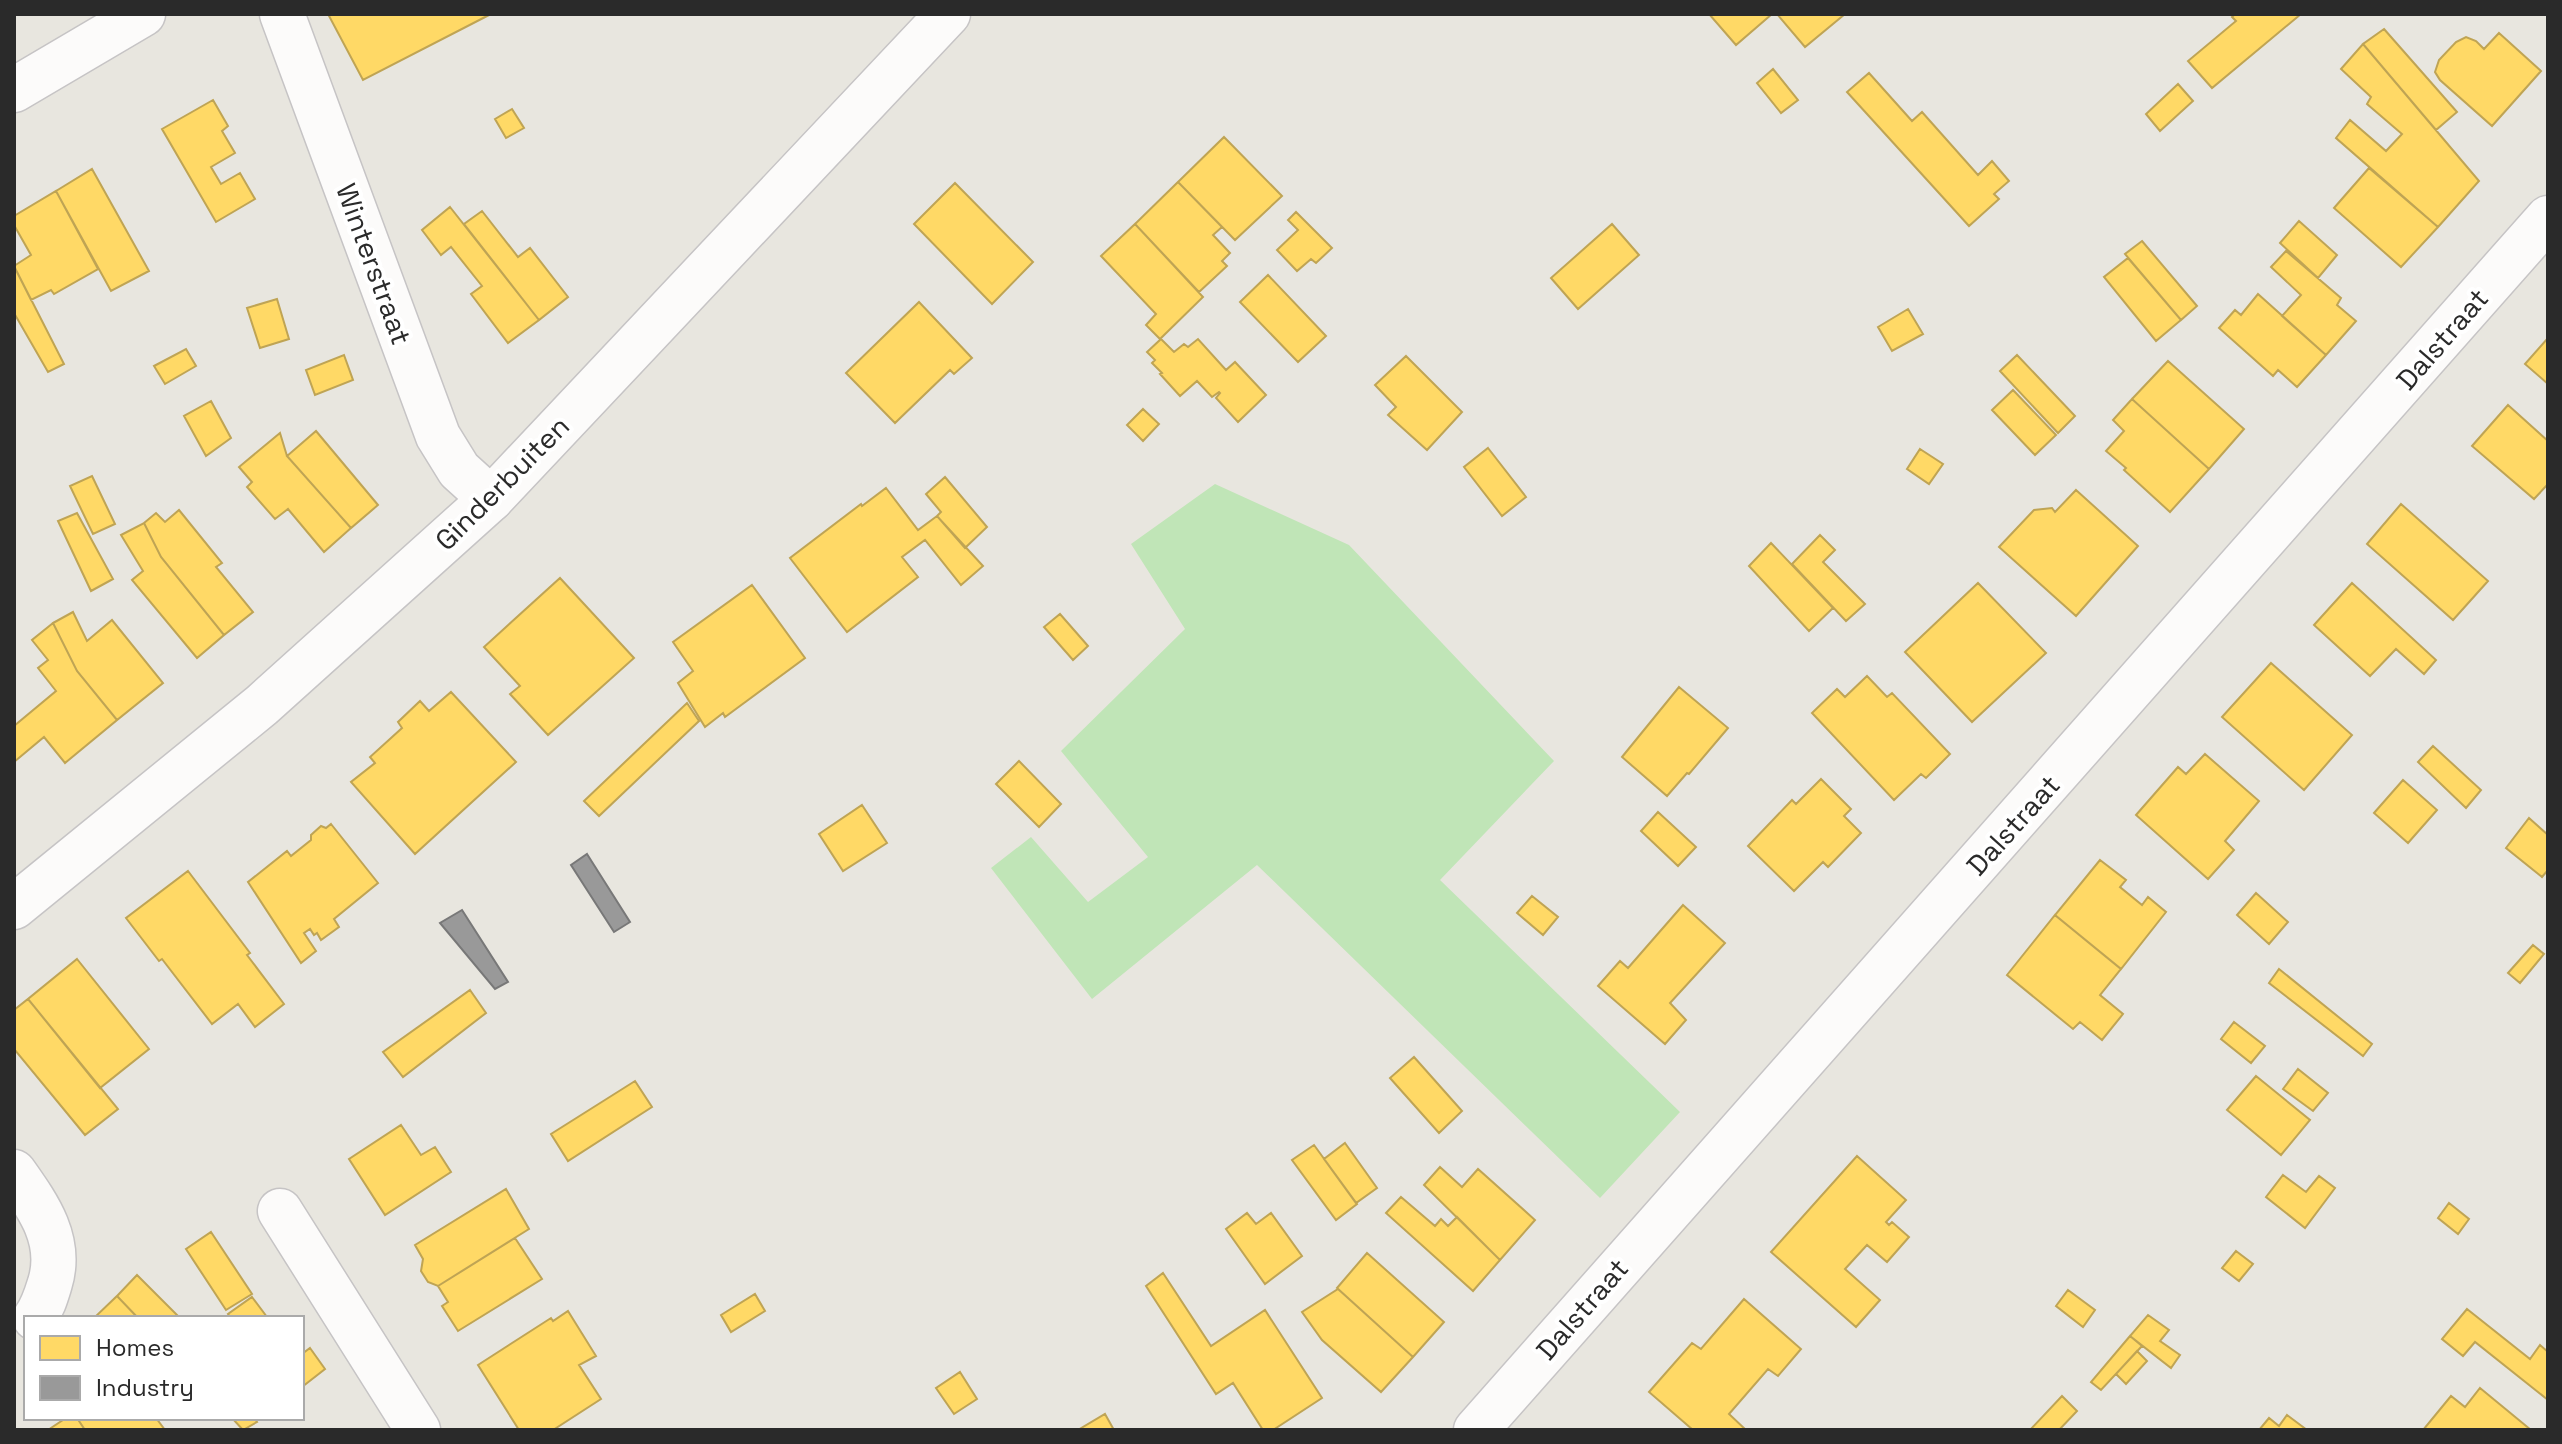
<svg xmlns="http://www.w3.org/2000/svg" width="2562" height="1444" font-family="'Space Grotesk',sans-serif">
<style>
.green{fill:#c0e5b7}
.homes{fill:#ffd966;stroke:#bfa454;stroke-width:2}
.industry{fill:#999;stroke:#787878;stroke-width:2}
.lines{fill:none;stroke-linecap:round;stroke-linejoin:round}
.minor-casing{stroke:#c6c4c5;stroke-width:47}
.secondary-casing{stroke:#c6c4c5;stroke-width:47}
.minor{stroke:#fcfbfa;stroke-width:44}
.secondary{stroke:#fcfbfa;stroke-width:44}
.labels{text-anchor:middle;dominant-baseline:central;stroke-width:8;stroke-linejoin:round;paint-order:stroke}
.street-label{font-size:28px;fill:#2a2a2a;stroke:#fff}
</style>
<rect width="100%" height="100%" fill="#e8e6df"/>
<!-- green -->
<path class="green" d="M1215,484L1349,545L1554,761L1440,880L1680,1112L1600,1198L1257,865L1092,999L991,868L1031,837L1088,902L1148,857L1061,751L1185,629L1131,544Z"/>
<!-- homes -->
<path class="homes" d="M328,14H491L363,80Z
M1709,14H1772L1736,45Z
M1777,14H1845L1805,47Z
M2235,14H2301L2212,88L2188,61L2236,21L2232,17Z
M2384,29L2457,112L2436,130L2363,44Z
M2499,33L2541,71L2492,126L2440,80L2435,72L2439,60L2456,42L2466,37L2476,41L2484,49Z
M2363,44L2479,181L2438,227L2336,138L2350,120L2386,151L2402,134L2367,104L2371,97L2341,69Z
M1773,69L1798,100L1781,113L1757,83Z
M1869,73L1912,121L1922,112L1978,175L1992,161L2009,181L1994,194L1999,199L1969,226L1847,92Z
M2178,84L2193,101L2160,131L2146,114Z
M213,100L228,126L222,131L235,153L211,167L221,184L240,173L255,199L216,222L162,129Z
M512,109L524,128L506,138L495,119Z
M1224,137L1282,196L1235,240L1178,182Z
M2369,168L2438,227L2401,267L2334,208Z
M92,169L149,271L111,291L56,191Z
M1178,182L1222,227L1213,235L1230,253L1222,261L1227,266L1199,292L1135,224Z
M955,183L1033,262L992,304L914,224Z
M56,191L98,269L54,294L51,290L31,300L14,266L31,255L14,225V216Z
M450,207L539,320L508,343L471,294L482,286L451,247L441,255L422,230Z
M482,211L518,257L530,248L568,297L539,320L464,224Z
M1296,212L1332,248L1316,263L1311,259L1297,271L1277,250L1298,230L1288,220Z
M2299,221L2337,255L2318,278L2280,243Z
M1135,224L1203,297L1160,339L1146,325L1156,314L1101,256Z
M1612,224L1639,255L1578,309L1551,278Z
M2142,241L2197,306L2181,320L2125,254Z
M2286,251L2341,298L2337,305L2356,321L2326,355L2282,316L2301,295L2271,267Z
M2128,258L2181,320L2156,341L2104,277Z
M14,266L64,364L48,372L14,313Z
M1268,275L1326,336L1298,362L1240,302Z
M2258,294L2326,355L2297,387L2278,370L2273,376L2219,328L2235,310L2241,315Z
M277,299L289,339L260,348L247,308Z
M919,302L972,358L954,374L950,370L895,423L846,373Z
M1908,309L1923,334L1892,351L1878,327Z
M2548,338V384L2525,364Z
M1161,339L1174,352L1184,344L1188,347L1198,339L1226,370L1235,362L1266,395L1238,422L1216,398L1220,393L1219,392L1212,397L1197,381L1180,396L1160,374L1162,373L1152,363L1155,360L1147,352Z
M186,349L196,366L165,384L154,366Z
M344,355L353,380L315,395L306,370Z
M2017,355L2075,416L2058,433L2000,371Z
M1406,356L1462,412L1427,450L1388,415L1396,407L1375,385Z
M2168,361L2244,429L2209,469L2132,399Z
M2013,390L2056,435L2035,455L1992,410Z
M2132,399L2209,469L2170,512L2124,470L2126,468L2106,451L2124,431L2113,420Z
M211,401L231,438L206,456L184,416Z
M2508,405L2548,441V484L2534,499L2472,446Z
M1143,409L1159,424L1143,441L1127,425Z
M316,431L378,505L351,528L287,456Z
M280,433L287,456L351,528L324,552L288,509L275,519L247,487L252,482L239,467Z
M1488,448L1526,497L1502,516L1464,467Z
M1920,449L1943,464L1929,484L1907,469Z
M92,476L115,524L93,534L70,486Z
M945,477L987,527L965,548L937,516L941,512L926,494Z
M886,488L918,530L937,516L983,566L961,585L925,540L902,557L918,577L847,632L790,558L861,504L862,506Z
M2076,490L2138,546L2076,616L1999,547L2034,510L2052,508L2055,512Z
M2401,504L2488,581L2453,620L2367,544Z
M179,510L222,563L216,567L253,612L224,635L161,557L144,523L156,513L165,522Z
M77,513L113,579L91,591L58,521Z
M144,523L161,557L224,635L197,658L132,580L143,571L121,535Z
M1820,535L1835,550L1823,562L1865,604L1846,621L1792,564Z
M1771,543L1833,608L1809,631L1749,566Z
M560,578L634,658L548,735L510,694L520,686L484,647Z
M1978,583L2046,653L1972,722L1905,652Z
M2352,583L2436,660L2424,674L2396,649L2370,676L2314,625Z
M752,585L805,658L725,717L723,713L705,727L678,683L693,671L673,642Z
M73,612L87,641L112,620L163,683L117,720L77,671L53,623Z
M1060,614L1088,646L1073,660L1044,627Z
M53,623L77,671L117,720L65,763L44,737L14,762V726L56,691L38,668L48,660L32,640Z
M2271,663L2352,735L2304,790L2222,717Z
M1867,676L1887,697L1892,693L1950,754L1926,778L1921,774L1894,800L1812,713L1837,689L1845,697Z
M1679,687L1728,728L1689,774L1687,773L1667,796L1622,757Z
M451,692L516,762L415,854L351,782L375,763L370,757L402,728L398,722L420,701L429,711Z
M687,703L699,721L599,816L584,801Z
M2433,746L2481,790L2466,808L2418,762Z
M2205,754L2259,801L2225,841L2234,850L2208,879L2136,815L2178,767L2186,774Z
M1019,761L1061,804L1039,827L996,784Z
M1821,779L1851,809L1844,816L1861,833L1828,867L1823,862L1794,891L1748,846L1792,800L1796,804Z
M2403,780L2437,810L2408,843L2374,813Z
M862,805L887,843L843,871L819,834Z
M1658,812L1696,847L1678,866L1641,831Z
M2529,818L2548,835V870L2542,877L2506,848Z
M331,824L378,883L334,919L339,927L321,940L317,933L314,935L310,929L304,933L316,951L301,963L248,882L287,851L291,856L311,840V835L321,826L326,828Z
M2100,860L2126,880L2120,887L2142,905L2148,897L2166,912L2121,969L2055,915Z
M188,871L250,953L247,955L284,1004L255,1027L238,1004L212,1024L162,959L159,961L126,918Z
M2256,893L2288,922L2269,944L2237,915Z
M1532,896L1558,917L1543,935L1517,913Z
M1683,905L1725,943L1670,1003L1686,1020L1665,1044L1598,986L1620,961L1628,968Z
M2055,915L2121,969L2100,995L2123,1014L2102,1040L2080,1022L2073,1029L2007,975Z
M2533,945L2544,954L2520,983L2508,973Z
M77,959L149,1049L100,1088L28,999Z
M2279,969L2372,1044L2363,1056L2269,983Z
M470,990L486,1013L403,1077L383,1052Z
M28,999L118,1109L85,1135L14,1049V1010Z
M2234,1022L2265,1046L2251,1063L2221,1039Z
M1414,1057L1462,1111L1439,1133L1390,1078Z
M2298,1069L2328,1093L2313,1111L2283,1089Z
M2256,1076L2310,1120L2281,1155L2227,1110Z
M635,1081L652,1107L568,1161L551,1134Z
M401,1125L421,1155L435,1147L451,1172L385,1215L349,1159Z
M1345,1143L1377,1188L1356,1203L1324,1159Z
M1314,1145L1357,1204L1336,1220L1292,1160Z
M1857,1156L1906,1200L1886,1222L1889,1225L1892,1222L1909,1237L1887,1262L1867,1245L1845,1269L1880,1300L1856,1327L1771,1252Z
M1440,1167L1462,1187L1478,1169L1535,1220L1500,1260L1424,1185Z
M2283,1175L2306,1192L2319,1176L2335,1188L2305,1228L2266,1197Z
M506,1189L529,1229L438,1286L428,1282L421,1271L423,1259L415,1245Z
M1401,1197L1435,1226L1441,1219L1448,1226L1457,1217L1500,1260L1473,1291L1386,1213Z
M2449,1203L2469,1219L2458,1234L2438,1218Z
M1247,1213L1256,1224L1271,1213L1302,1256L1265,1284L1226,1229Z
M211,1232L252,1294L226,1310L186,1249Z
M515,1238L542,1279L458,1331L442,1306L448,1302L438,1286Z
M2236,1251L2253,1264L2239,1281L2222,1268Z
M1367,1253L1444,1322L1413,1357L1337,1288Z
M1163,1273L1211,1346L1265,1310L1322,1398L1273,1430H1263L1233,1383L1216,1394L1146,1286Z
M137,1275L180,1318H138L117,1296Z
M1338,1289L1413,1357L1381,1392L1322,1340L1302,1312Z
M2068,1290L2095,1310L2083,1327L2056,1306Z
M755,1294L765,1311L731,1332L721,1315Z
M117,1296L138,1318L96,1316Z
M252,1297L267,1317L231,1318L228,1314Z
M1744,1299L1801,1349L1778,1376L1768,1369L1729,1414L1746,1430H1693L1649,1392L1692,1343L1701,1349Z
M2467,1309L2530,1359L2540,1345L2548,1352V1400L2475,1342L2463,1356L2442,1339Z
M568,1311L596,1356L579,1365L601,1399L553,1430H519L478,1365L551,1318L553,1321Z
M2148,1315L2169,1330L2160,1341L2180,1355L2171,1368L2130,1336Z
M2130,1336L2142,1346L2101,1390L2091,1382Z
M310,1348L325,1369L302,1387V1354Z
M2137,1351L2147,1361L2126,1384L2116,1374Z
M960,1372L977,1399L954,1414L936,1388Z
M2480,1388L2531,1430H2423L2451,1396L2465,1407Z
M2062,1396L2077,1411L2059,1430H2030Z
M1105,1414L1114,1430H1078Z
M2287,1415L2307,1430H2259L2269,1418L2279,1426Z
M66,1418H77L85,1430H48Z
M77,1418H156L165,1430H85Z
M232,1418H254L257,1422L243,1430Z"/>
<!-- industry -->
<path class="industry" d="M587,854L630,922L614,932L571,865Z
M462,910L508,982L495,989L440,923Z"/>
<g class="lines">
<!-- minor casing -->
<g class="minor-casing">
<path id="minor" d="M282,14L438,436L459,470L491,499
M14,90L143,14
M14,1172C38,1206 63,1240 50,1283C46,1296 43,1307 35,1318
M280,1211L418,1430
M1476,1430L2548,218"/>
</g>
<!-- secondary casing -->
<g class="secondary-casing">
<path id="secondary" d="M14,907L262,705L491,499L948,14"/>
</g>
<!-- minor -->
<use href="#minor" class="minor"/>
<!-- secondary -->
<use href="#secondary" class="secondary"/>
</g>
<g class="labels">
<!-- street labels -->
<g class="street-label">
<text transform="translate(374 264) rotate(70)">Winterstraat</text>
<text transform="translate(2442 339) rotate(-49)">Dalstraat</text>
<text transform="translate(502 483) rotate(-45)">Ginderbuiten</text>
<text transform="translate(2013 825) rotate(-48)">Dalstraat</text>
<text transform="translate(1582 1309) rotate(-49)">Dalstraat</text>
</g>
</g>
<!-- border -->
<rect width="2562" height="1444" fill="none" stroke="#2a2a2a" stroke-width="32"/>
<!-- legend -->
<rect x="24" y="1316" width="280" height="104" fill="#ffffff" stroke="#aaaaaa" stroke-width="2"/>
<rect x="40" y="1336" width="40" height="24" fill="#ffd966" stroke="#aaaaaa" stroke-width="2"/>
<text x="96" y="1356" font-size="24" fill="#2a2a2a">Homes</text>
<rect x="40" y="1376" width="40" height="24" fill="#999999" stroke="#aaaaaa" stroke-width="2"/>
<text x="96" y="1396" font-size="24" fill="#2a2a2a">Industry</text>
</svg>
